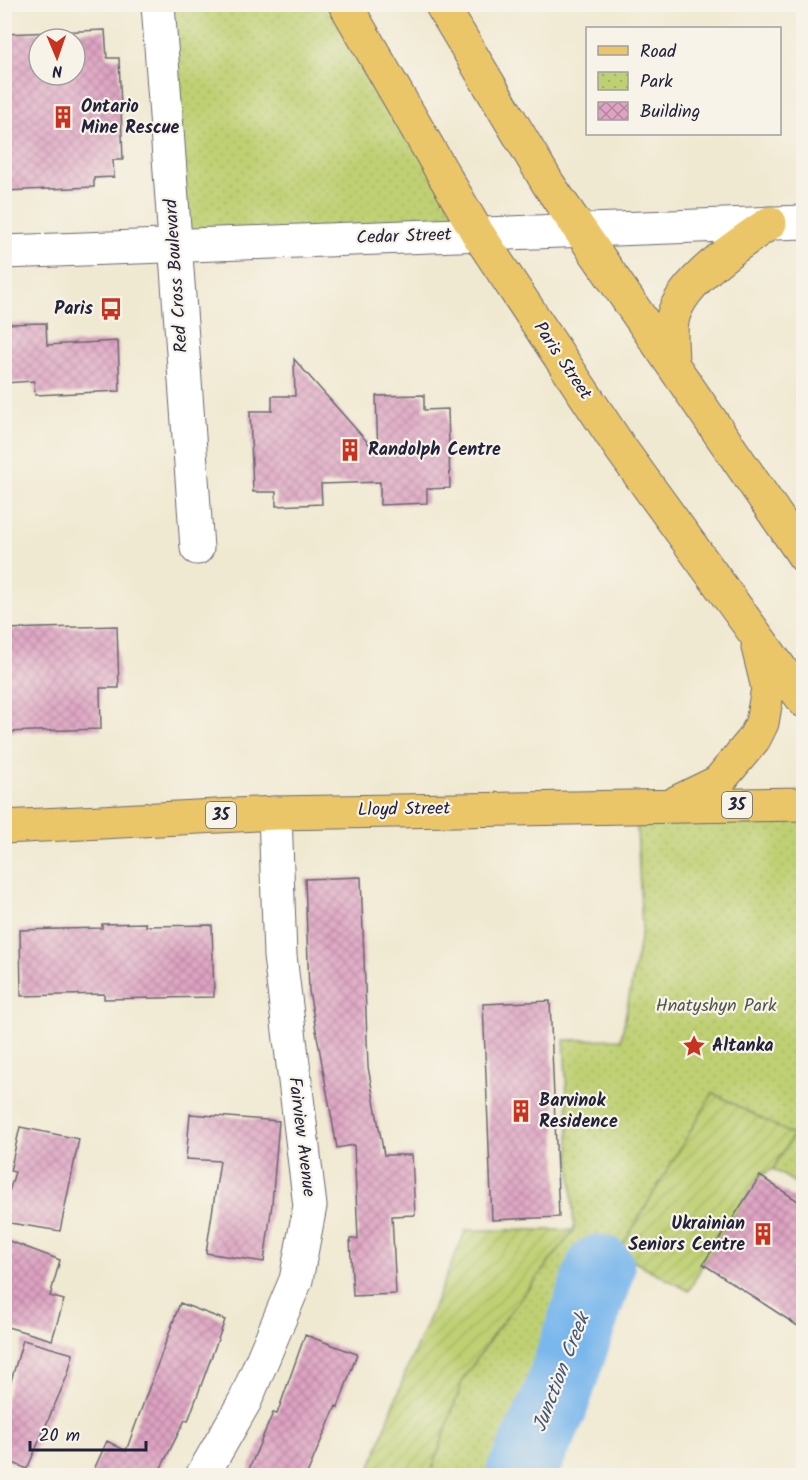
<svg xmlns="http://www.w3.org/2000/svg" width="808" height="1480" font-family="Kalam,sans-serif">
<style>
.park{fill:url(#park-dots);stroke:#707957;stroke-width:1.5}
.garden{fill:url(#garden-furrows);stroke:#707957;stroke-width:1.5}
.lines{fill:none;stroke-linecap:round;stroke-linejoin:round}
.river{stroke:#7ab7ed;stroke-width:69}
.building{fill:url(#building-cross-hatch);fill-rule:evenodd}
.minor-casing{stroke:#6a6870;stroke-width:35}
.major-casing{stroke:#6a6870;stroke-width:35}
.minor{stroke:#fff;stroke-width:33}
.major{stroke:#ebc669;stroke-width:33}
.labels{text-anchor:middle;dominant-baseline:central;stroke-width:4.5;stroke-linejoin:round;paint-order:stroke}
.shield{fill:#f7f3e8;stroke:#62616f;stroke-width:1.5}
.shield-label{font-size:16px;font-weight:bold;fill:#22223b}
.poi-label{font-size:18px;font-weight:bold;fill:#22223b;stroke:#f7f3e8;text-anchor:start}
.street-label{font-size:18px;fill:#22223b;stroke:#f7f3e8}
.park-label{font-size:18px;fill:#51564c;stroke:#f7f3e8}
.water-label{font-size:20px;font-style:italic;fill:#415679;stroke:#f7f3e8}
</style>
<defs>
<pattern id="park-dots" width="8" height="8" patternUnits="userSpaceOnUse" patternTransform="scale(1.5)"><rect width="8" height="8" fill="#bfd073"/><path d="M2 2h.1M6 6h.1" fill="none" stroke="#a4b264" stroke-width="1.8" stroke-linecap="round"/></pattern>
<pattern id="garden-furrows" width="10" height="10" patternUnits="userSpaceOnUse" patternTransform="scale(1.5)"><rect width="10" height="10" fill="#bfd073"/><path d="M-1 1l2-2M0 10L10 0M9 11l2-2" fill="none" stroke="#a4b264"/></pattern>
<pattern id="building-cross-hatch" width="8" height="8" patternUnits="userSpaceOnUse" patternTransform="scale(1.5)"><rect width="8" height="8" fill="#dea3c2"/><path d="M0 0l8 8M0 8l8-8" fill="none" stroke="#b4849f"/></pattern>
</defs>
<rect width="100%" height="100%" fill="#f7f3e8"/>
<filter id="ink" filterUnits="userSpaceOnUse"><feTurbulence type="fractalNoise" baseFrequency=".0167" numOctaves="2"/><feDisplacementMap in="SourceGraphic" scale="12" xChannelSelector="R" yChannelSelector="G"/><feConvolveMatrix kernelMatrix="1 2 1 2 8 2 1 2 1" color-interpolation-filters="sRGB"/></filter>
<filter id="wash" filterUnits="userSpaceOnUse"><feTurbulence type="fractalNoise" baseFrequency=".008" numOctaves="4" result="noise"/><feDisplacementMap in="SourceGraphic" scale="24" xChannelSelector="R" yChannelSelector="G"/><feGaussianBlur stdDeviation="1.35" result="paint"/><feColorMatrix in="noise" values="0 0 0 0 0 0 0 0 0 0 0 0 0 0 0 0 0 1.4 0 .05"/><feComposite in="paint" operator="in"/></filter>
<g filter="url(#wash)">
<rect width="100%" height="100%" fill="#f0e9d2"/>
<!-- park -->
<path class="park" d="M170,5H341L474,232L179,243Z
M803,807V1188L773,1169L793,1135L618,1253L606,1319L568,1424L546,1475L430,1476L463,1379L497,1329L574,1230L564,1040L621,1039L642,929L636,810Z"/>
<!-- garden -->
<path class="garden" d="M713,1093L793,1135L773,1169L760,1176L703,1264L689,1291L618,1253Z
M466,1230H574L497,1329L463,1379L430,1475H368L405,1374Z"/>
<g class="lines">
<!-- river -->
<path class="river" d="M520,1476L553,1407L600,1269"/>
</g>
<g id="blocks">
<!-- building -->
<path class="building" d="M105,30L107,58H119L123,160H113L114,177L94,178V187L4,191V34ZM39,39H75V75H39Z
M46,323L47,345L118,341L120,391L35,395L34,381L4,383V324Z
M294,359L378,454L376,396L424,395V410L448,409L450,488L427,489V503L380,505V482L321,484L322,504L276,506V492H253L250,411H272V396H295Z
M117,626L119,688H100L101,729L4,732V629Z
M361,877L368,1067L384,1155H412L415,1215L392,1216L396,1294L353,1296L350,1239H358L354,1145L337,1148L309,991L305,879Z
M146,923V926L212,925L214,997L104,999V994L21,996L20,930L102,928V924Z
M550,1001L559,1217L492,1220L483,1004Z
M190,1114L279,1121L272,1204L264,1262L206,1253L220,1161L186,1159Z
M20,1127L79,1139L60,1231L4,1222V1208L15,1172L10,1171Z
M760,1176L804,1205V1330L703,1264Z
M4,1239L60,1260L50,1296L64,1300L52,1340L4,1326Z
M180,1303L225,1320L188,1421L185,1420L161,1468L178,1476H91L107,1441L126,1451Z
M305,1335L357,1354L338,1407L336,1406L306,1476H246L273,1413L277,1414Z
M23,1340L73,1354L68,1374L27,1469L4,1459V1405Z"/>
</g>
</g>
<g filter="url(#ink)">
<use href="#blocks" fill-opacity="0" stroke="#6a6870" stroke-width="1.5"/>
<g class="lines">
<!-- minor casing -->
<g class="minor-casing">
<path id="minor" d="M158,4L197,548
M4,252L804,222
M202,1476L245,1401L296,1280L310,1206L280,956L275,813"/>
</g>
<!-- major casing -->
<g class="major-casing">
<path id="major" d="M345,4L478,234L621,449L804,701
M441,4L549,185L804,556
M672,364C672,349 669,332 673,317C682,281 740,243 770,223
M677,802L718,782L754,739L762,723L768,688L758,647
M4,827L275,813L804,804"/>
</g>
<!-- minor -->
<use href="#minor" class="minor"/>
<!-- major -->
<use href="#major" class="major"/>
</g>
</g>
<!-- icons -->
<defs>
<g id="building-bare" transform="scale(1.8)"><path d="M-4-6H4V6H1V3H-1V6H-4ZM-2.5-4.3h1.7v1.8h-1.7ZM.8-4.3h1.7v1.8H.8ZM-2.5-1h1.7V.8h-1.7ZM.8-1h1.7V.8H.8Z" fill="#c8321e" stroke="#f7f3e8" stroke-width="2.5" paint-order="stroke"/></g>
<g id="bus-bare" transform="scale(1.8)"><path d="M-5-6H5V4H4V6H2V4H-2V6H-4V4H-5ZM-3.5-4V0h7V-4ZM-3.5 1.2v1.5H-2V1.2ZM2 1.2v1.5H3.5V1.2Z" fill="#c8321e" stroke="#f7f3e8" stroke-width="2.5" paint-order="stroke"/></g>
<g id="sight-bare" transform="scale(1.8)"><path d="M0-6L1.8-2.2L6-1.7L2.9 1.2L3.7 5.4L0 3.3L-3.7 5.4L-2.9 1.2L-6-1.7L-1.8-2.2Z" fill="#c8321e" stroke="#f7f3e8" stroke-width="2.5" paint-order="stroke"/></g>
</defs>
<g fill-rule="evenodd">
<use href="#building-bare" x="63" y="117"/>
<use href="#bus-bare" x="111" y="309"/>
<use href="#building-bare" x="350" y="450"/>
<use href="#sight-bare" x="694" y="1046"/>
<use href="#building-bare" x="521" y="1111"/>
<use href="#building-bare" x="763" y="1234"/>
</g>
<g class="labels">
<!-- shield labels -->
<g class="shield">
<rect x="722" y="792" width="30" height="26" rx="4.5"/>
<rect x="206" y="802" width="30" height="26" rx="4.5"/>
</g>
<g class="shield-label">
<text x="737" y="805">35</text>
<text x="221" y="815">35</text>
</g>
<!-- poi labels -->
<g class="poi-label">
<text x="81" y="107">Ontario<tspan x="81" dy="21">Mine Rescue</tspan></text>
<text x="93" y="309" text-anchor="end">Paris</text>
<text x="368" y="450">Randolph Centre</text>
<text x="712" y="1046">Altanka</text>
<text x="539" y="1101">Barvinok<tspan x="539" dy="21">Residence</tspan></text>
<text x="745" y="1224" text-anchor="end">Ukrainian<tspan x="745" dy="21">Seniors Centre</tspan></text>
</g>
<!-- street labels -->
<g class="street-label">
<text transform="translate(404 237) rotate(-2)">Cedar Street</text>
<text transform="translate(177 276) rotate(-94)">Red Cross Boulevard</text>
<text transform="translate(562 361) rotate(56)">Paris Street</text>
<text transform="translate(404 810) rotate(-1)">Lloyd Street</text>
<text transform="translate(301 1137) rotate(83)">Fairview Avenue</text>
</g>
<!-- park labels -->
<g class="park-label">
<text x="716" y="1006">Hnatyshyn Park</text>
</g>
<!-- water labels -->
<g class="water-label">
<text transform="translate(562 1373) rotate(-69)">Junction Creek</text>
</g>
</g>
<!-- margin -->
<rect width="808" height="1480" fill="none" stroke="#f7f3e8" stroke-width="24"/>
<!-- legend -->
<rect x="586" y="27" width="195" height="108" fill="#f7f3e8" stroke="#a29fa3" stroke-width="1.5"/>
<rect x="598" y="46" width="30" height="9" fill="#ebc669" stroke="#a29fa3" stroke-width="1.5"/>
<text x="640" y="57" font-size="18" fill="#22223b">Road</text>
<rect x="598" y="72" width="30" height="18" fill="url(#park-dots)" stroke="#a29fa3" stroke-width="1.5"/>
<text x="640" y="87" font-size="18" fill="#22223b">Park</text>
<rect x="598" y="102" width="30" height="18" fill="url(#building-cross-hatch)" stroke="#a29fa3" stroke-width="1.5"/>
<text x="640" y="117" font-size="18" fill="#22223b">Building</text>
<!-- north arrow -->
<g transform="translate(57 57) rotate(178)"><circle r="28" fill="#f7f3e8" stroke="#a29fa3" stroke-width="1.5"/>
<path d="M0-4.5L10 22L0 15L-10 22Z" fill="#c8321e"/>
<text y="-9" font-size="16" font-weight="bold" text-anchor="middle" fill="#22223b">N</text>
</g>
<!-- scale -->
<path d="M30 1441v9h116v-9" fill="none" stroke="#22223b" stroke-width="3"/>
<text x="39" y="1441" font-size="18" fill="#22223b" stroke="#f7f3e8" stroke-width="4.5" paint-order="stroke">20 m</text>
</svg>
